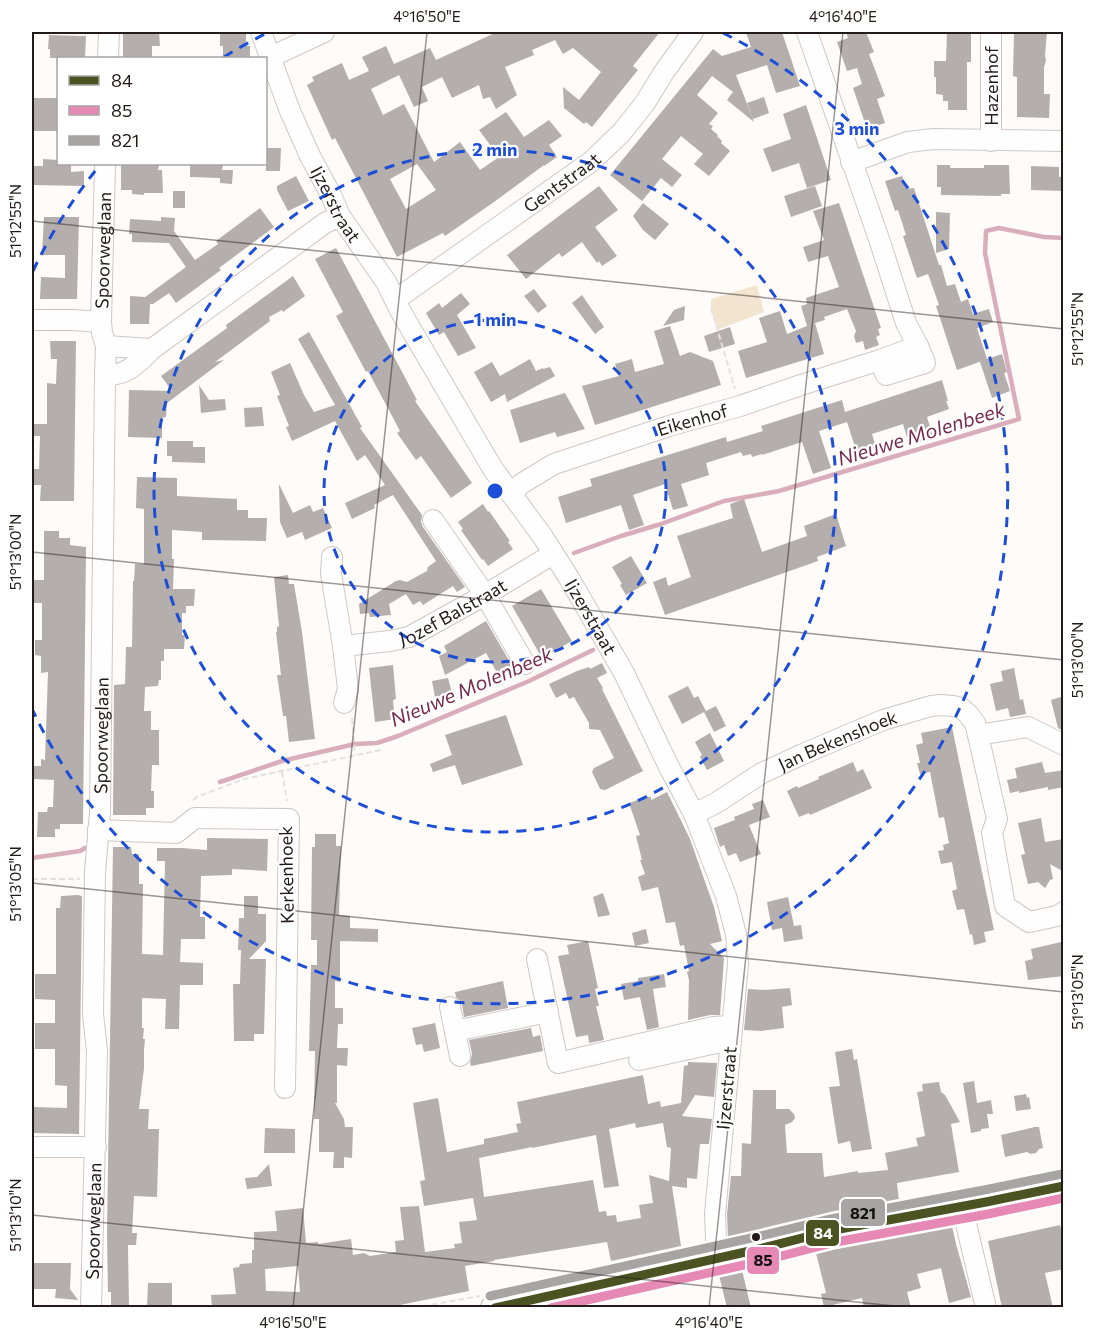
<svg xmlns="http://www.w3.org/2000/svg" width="1095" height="1339" font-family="Commissioner,sans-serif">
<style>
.green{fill:#f3e4d0}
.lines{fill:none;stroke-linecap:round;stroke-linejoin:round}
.stream{stroke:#daadbd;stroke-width:4.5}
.building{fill:#b4aead;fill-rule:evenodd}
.minor-casing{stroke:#cec8c5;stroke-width:22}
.major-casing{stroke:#cec8c5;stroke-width:27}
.path{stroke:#e3e2e1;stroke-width:2;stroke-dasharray:6 3;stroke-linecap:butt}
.minor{stroke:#fffefe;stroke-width:20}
.major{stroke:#fffefe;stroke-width:24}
.bus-1-casing{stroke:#fff;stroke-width:14}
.bus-2-casing{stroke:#fff;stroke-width:14}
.bus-3-casing{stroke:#fff;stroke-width:14}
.bus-1{stroke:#4a5321;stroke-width:9}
.bus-2{stroke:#e689b4;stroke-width:9}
.bus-3{stroke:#a7a4a3;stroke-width:9}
.ticks{fill:none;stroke:#231b19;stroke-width:1.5;stroke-opacity:0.45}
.ring{fill:none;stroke:#1d4ed8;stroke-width:3;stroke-dasharray:10 8}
.bus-dot{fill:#231b19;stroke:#fff;stroke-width:2}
.labels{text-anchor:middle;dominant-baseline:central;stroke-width:4.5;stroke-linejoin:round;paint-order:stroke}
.street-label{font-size:18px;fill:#231b19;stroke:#fff}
.water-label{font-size:20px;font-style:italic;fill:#782c4d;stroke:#fff}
.centre{fill:#1d4ed8;stroke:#fff;stroke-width:3}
.ring-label{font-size:18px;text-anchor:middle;font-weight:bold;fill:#1d4ed8;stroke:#fff;stroke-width:4.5;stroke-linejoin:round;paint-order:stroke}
.line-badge{stroke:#fff;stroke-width:2}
.badge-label{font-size:16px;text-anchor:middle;font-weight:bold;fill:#fff}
.pale-badge-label{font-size:16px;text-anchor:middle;font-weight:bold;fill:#111}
.neatline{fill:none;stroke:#231b19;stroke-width:2}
.ticks-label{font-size:15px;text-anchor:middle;fill:#231b19}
</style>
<rect width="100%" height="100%" fill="#fefbf9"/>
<!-- green -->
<path class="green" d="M757,285L764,312L717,330L711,308V299Z"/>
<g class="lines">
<!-- stream -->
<path class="stream" d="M574,553L621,536L661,524L724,501L779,491L1019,419L985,253L986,231L999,228L1044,237L1064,238
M220,782L282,761L355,744L377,743L398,736L529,681L593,650
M32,858L80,851L85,848"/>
</g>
<!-- building -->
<path class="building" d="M123,32H159L160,46H152V58H123Z
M224,32H239V33H246V46H250V58H223V46H220V33H224Z
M497,32H660L633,66L638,70L592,127L586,122L584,124L564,108L563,87L579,100L601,72L573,48L563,54L555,40L532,50L534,55L505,67L517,95L496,109L490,97L483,99L479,85L452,98L442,77L422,87L428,101L414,107L399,75L371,89L383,115L404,104L434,162L460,142L480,170L499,157L479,130L506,112L524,137L549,120L562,136L549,145L557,157L544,166V165L494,202L445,236L443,233L397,257L335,138L332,140L307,85L314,81L312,77L342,63L349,80L369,71L362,57L386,46L394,64L430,48L436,60ZM417,164L436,190L406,209L390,179Z
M746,32H782L800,86L776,93L767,65L736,75L754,122L727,100L733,92L712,76L697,95L718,113L709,124L713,126L711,129L718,135L717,136L722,141L721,143L730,151L709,176L694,164L703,154L681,136L662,159L682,175L672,187L661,178L642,201L610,175L713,49L722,56L751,47Z
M846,32H866L874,52L869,54L885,96L877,99L885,123L867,129L853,88L862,84L857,68L847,71L837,42L848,38Z
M947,32H971V62H967V110H948V101H943V95L936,94V77H934V61H946Z
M1014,32H1047L1045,55L1046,61L1044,67V94H1050L1049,118L1017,117V77L1013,76Z
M49,35L86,36L85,58H50V49H48Z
M764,97L769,113L753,119L747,103Z
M32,98H58V131H32Z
M806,105L831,180L807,188L799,163L772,172L763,149L791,139L783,114Z
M266,148H281L280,171H266Z
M43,159L58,160V164H71V172L84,171V186L32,185V166H43Z
M121,164H159L158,170H162L163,193H144V195L132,194V190H121Z
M190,164H223L222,170H233L232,184L220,183V178L190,177Z
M937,165H950V168H984V165H1009L1010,194H1001V196L941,195V187H937Z
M1031,166L1059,167V177L1064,176V191L1031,190Z
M296,176L309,201L288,211L277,190V186Z
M902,176L907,189L914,188L939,265H941L947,286L955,284L961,302L968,299L973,314L989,309L993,322L977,328L987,359L1002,354L1007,372L1004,373L1010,391L992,398L980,362L982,361L957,370L936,306L939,305L928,274L917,278L903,236L906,235L898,210L895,211L885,181Z
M599,186L618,210L595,227L617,256L602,266L599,261L597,263L582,242L562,257L559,253L526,279L507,255Z
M815,186L822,206L791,217L784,196Z
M173,191H185V208H173Z
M643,203L669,224L655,240L643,230L633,216Z
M839,203L881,328L878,329L880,335L876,337L879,345L865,350L863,341L856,343L854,336L856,331L847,309L824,317L825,320L815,323L824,354L746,378L738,351L767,342L759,318L780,311L787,334L807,326L801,306L807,304L806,298L839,287L828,256L808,262L803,247L824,240L813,211Z
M260,208L274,227L219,268L221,270L176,303L169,293L153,304H150L149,324H130V296L145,297L186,267L169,243L132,242V234H129L130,219L161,221V217L175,218L174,231L195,260L218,244L216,241Z
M936,212L950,213L949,249L936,253Z
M44,217H79L77,299H40L41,277L65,278V255H42Z
M336,248L417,400L415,401L472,483L451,498L421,456L416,460L397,433L400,431L368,371L366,372L336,316L343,312L315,259Z
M293,276L305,296L283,312L282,310L269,317L270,321L215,362L224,360L167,403L166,417L162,418V438L128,437L129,390L172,391L161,376L227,328L226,325Z
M534,289L547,306L538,313L524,296Z
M461,293L470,304L457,315L476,348L458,356L444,332L439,335L426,313L439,303L442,308Z
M582,295L604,327L595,334L572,303Z
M685,306L684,320L663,326L674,310Z
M670,326L680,356L690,352L713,361L721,385L595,425L582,386L619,376L615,364L632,359L635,372L664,364L654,331Z
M730,327L735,344L709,352L704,336Z
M309,332L362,427L360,428L422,515L421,522L423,527L465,587L457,592L453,586L423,605L420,601L413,605L406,594L389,604L391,615L370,617L369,613L360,614L359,604L396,581L400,580L407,582L416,577L427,571L428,567L436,561L393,495L374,505L375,508L352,519L345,503L385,485L365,455L357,461L335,421L292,441L286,427L289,426L277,396L280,395L271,372L290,363L304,395L314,412L335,405L298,339Z
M50,341H76L74,501H40L41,485H32V469H39L40,436H32V424H47V383L56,384L57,359H51Z
M530,359L536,371L543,368V369L550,367L555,376L507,402L505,394L491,402L474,372L492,362L500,376Z
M942,380L948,401H946L949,409L927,417L933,437L919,442L918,438L908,441L903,424L872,434L876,447L857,453L847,422L819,431L831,468L813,474L802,442L762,455V454L752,457L751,454L743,456L741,452L706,463L709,475L681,484L688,506L673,510L665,484L633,495L644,525L629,530L621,505L566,523L558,497L592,486L590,479L726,437L727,442L763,431L761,426L842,400L845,412Z
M199,385L209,400L225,399L226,410L201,413Z
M565,393L585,429L557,437L555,432L520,443L510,410Z
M262,407L264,426L245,427L244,408Z
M167,441H193V447H205V463L172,462V456H167Z
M137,477L177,478V496L237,499V510H248V518H267L266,541L202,540V532L172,530V559H174L173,589H195L194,606H186V613H182V635H185L184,649H164V661H161V680H159L158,686L145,687L144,711H151V730H159V765H152L151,791H154V808H146V815H113L114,685L125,684L126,647H132L133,581H134L135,564H144V509L136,508Z
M279,484L293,513L310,505L313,512L323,508L332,528L305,540L302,532L287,538L280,522Z
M744,499L762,552L807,536L804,526L836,514L846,546L817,557L818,561L665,615L653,582L666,577L668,586L691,577L677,536L733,518L730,504Z
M483,504L488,512L489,511L510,541L508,542L513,549L488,566L483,559L482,560L461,530L463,529L458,522Z
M44,531H59V538H70V545L86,547L83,824H60V829H55V837H37L38,812H47L48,807H53L54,780L33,779V766H41V759L45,760L48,672L41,673V656L35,655V640H42V603H32V580H44Z
M631,556L647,583L626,595L620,585L622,584L612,567Z
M288,575L289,584H294L302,632L315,739L289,742L286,716H283L277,675H281L276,632H277V627L279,626L274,577Z
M541,589L572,641L542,658L512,606Z
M486,621L514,669L500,678L486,653L445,675L439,656L447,652L444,646Z
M602,663L607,673L597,678L603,688L602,689L643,771L605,790L600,789L592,772L594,768L614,758L600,730L589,729V723L574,697L569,699L566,693L556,698L549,684L577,671L589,667L590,669Z
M393,665L396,699L393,700L395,719L375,722L369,668Z
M1014,668L1020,700L1023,699L1026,714L1010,717L1008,708L996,711L990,684L1003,681L1001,671Z
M448,678L452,693L435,697L432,681Z
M688,686L694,698L698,696L706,711L716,706L726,726L714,732L704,712L682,724L668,696Z
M1064,696V731L1058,728L1051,700Z
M506,715L523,765L462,785L455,765L433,772L430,764L452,755L445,735Z
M952,727L994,930L984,932L986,942L974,945L972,934L970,935L964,909L957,910L952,891L957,889L952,862L941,864L938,851L944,850L943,845L949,843L944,817L939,818L930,772L920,774L917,763H920L916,745L923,743L921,733Z
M710,733L724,761L707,770L700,757L702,755L695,742Z
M853,762L857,772L863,769L872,788L810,815L809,813L799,817L787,791L797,786L798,788L819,779L818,777Z
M1042,762L1045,773L1064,770V787L1048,790V787L1019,793V791L1010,793L1007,780L1017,778L1015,768Z
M667,792L690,839L714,907L722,941L710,944L724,958L720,1015H710L688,1020L689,980L687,972L689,971L684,945L680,946L675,922L666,923L658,887L642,891L638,877L645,874L640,860H642L636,836L640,835L629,803L646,797H651V800Z
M763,800L770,817L749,825L761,854L740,862L736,853L728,856L724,845L720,847L714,828L735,820L734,817L754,809L752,804Z
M1041,818L1045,842L1064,839V872L1050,864L1053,879L1050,880L1045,888L1038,882L1028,884L1021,855L1025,854L1018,823Z
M315,834H336V846H341L339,915L350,916V928L378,929V942L340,941V982L335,981V1008H343V1024H338L337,1048H348L347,1066L337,1065V1103H335L344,1119L345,1127H353L352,1158L344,1157V1168H333L334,1152H319V1119H314L315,1051H309L311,965H317V940H311L312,847H315Z
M207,838L268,839L267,871L232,869V875L201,876L200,917H205V939H181L180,962L203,963V985H180L179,1029H165L166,999L142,998V1028H144L143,1039H145L144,1050V1068L139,1109H149L148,1129H159L157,1197L134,1196L132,1233H137L136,1245H128L129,1308H111V1292H108L107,1232L113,847H131L132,854H139V884H143L142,954L163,955L165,861H157V848H182L207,850Z
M603,893L610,915L598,917L593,897Z
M78,895L82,896L79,1134L32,1133V1107L67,1108V1086L55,1085V1049H35V1023H55V1000L35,999V974H56V908H60L61,896Z
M244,896H258V914H266V941L249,959H266L264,1034H254V1041H234L233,984H240L241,950H238L239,918H244Z
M788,897L794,926L801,925L803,939L784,942L782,928L772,930L767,902Z
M646,929L649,943L635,946L632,933Z
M588,941L598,988L595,989L599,1006H596L604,1040L589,1043L588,1035L576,1037L558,956L569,954L567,945Z
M1061,942L1064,951V976L1028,980L1025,961L1033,959L1031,949Z
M664,974L666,987L653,989L659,1027L647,1030L640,997L624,1000L621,984L638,981V978Z
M503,981L508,1008L464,1017L462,1004L459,1000L456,997L455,992Z
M790,988L792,1005L782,1007L784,1028L761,1031L744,1030L748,989L765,990Z
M435,1023L440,1048L424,1052L422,1044L416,1045L412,1028Z
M531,1028L533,1037L540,1035L543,1051L471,1066L470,1062L472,1054L469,1040Z
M852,1049L854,1060L857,1059L872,1149L852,1152L850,1141L838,1144L829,1087L840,1086L835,1052Z
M688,1062L717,1063L714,1097L695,1095L682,1116L712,1119L709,1144H700L697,1179L687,1178V1188L672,1186L681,1246L611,1261L607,1242L494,1260V1261L465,1266L469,1291L385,1308H282V1305H255V1308H212L211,1295L236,1294L233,1268L239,1267L240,1264L252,1263V1250H254V1232L277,1231L275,1211L303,1208L306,1243L318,1242V1244L351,1239L353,1255L364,1253L370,1256L396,1252L395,1241L404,1240L400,1207L419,1206L425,1252L455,1248L454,1244L462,1243L459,1222L477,1220L473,1198L424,1206L420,1181L425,1180L413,1103L438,1098L447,1152L484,1144V1139L518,1132L516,1124L521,1123L517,1102L643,1075L648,1104L660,1101L661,1107L681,1103L684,1066L688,1065ZM635,1123L636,1128L663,1123L667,1147L671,1148L669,1181L649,1175L653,1203L639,1205L641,1218L617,1222L616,1215L607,1216L606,1211L599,1212L593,1180L484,1197L479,1158L532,1147V1148L596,1135L604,1188L619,1186L609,1129ZM298,1266L300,1292L266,1291L265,1269Z
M974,1081L977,1103L991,1100L993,1114H987L989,1128L981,1129V1131L971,1133L963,1083Z
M939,1082L941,1092L945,1095L960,1122L951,1124L959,1172L897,1183L899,1201L728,1237L727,1214L731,1176H741L742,1143L751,1144L753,1090H776V1109H789L794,1114L795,1118L792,1122L785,1125L787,1153H822L824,1177L858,1171V1173L888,1170L885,1153L918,1146L916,1138L925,1136L917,1092L923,1091L922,1084Z
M1026,1094L1027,1098L1029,1097L1031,1109L1016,1111L1014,1096Z
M1035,1127H1039L1043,1148L1039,1149L1036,1153L1031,1154L1027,1152L1005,1157L1001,1135Z
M265,1128L295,1129V1153H264Z
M269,1164L272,1186L247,1189L245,1178L257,1177Z
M1060,1225L1064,1243V1269L1045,1273L1053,1308H1002L988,1241Z
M952,1226L956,1244L971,1297L949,1303L941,1268L917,1274L921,1288L907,1292L911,1308H864L862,1298L824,1307L821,1294L826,1293L816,1253Z
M32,1263H71L70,1289L78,1300L55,1298L56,1289H32Z
M742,1270L751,1308H727L719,1275Z
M148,1283H172V1308H147Z"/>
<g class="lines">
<!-- minor casing -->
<g class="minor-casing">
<g id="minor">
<path id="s1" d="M261,32L290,111L310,156L331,195L340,216L386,282L401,312L467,425L493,469L543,537L569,578L624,673L669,767L694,814L703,837L726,896L736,934L738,964L715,1214L716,1239L719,1257"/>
<path d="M991,32V141"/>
<path d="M271,57L324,32"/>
<path d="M108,58L109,32"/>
<path d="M851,162L908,142L933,139L1064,141"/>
<path id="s2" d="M395,300L592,161L622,132L645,103L664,72L693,32"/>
<path d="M32,320H72L101,322"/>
<path d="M106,346L152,349"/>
<path d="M880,360L886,375L925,363L918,346"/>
<path d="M105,375C127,376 138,363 152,349L325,223L340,216"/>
<path id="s3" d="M511,494L521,484L554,464L669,426L740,406L801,385L880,360L918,346L906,323L880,242L807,32"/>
<path d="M433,520L485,595L525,664"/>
<path id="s4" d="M332,557L331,574L343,646L390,641L409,637L485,595L553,554"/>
<path d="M343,646L348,689L344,703"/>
<path d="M978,735L1028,727L1064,745"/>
<path id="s5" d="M694,814L716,803L762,773L803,754L883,720L931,706L941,705L953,706L961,708L968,714L975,723L978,735L997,819L992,833L1005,906L1029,922L1057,916L1064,912"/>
<path d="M98,830L176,833L195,818L289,819L285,1088"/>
<path d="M537,959L558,1063L713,1027L731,1026"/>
<path d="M450,1007L460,1056"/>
<path d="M455,1031L548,1012"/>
<path d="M639,1060L716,1043H730"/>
<path d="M32,1147H96"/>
<path d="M962,1207L986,1308"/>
<path id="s6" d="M91,1308L97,1051L93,1014L95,872L100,812L105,375L106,346L102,333L101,322L105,164"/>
</g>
</g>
<!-- major casing -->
<g class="major-casing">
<path id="major" d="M493,1308L759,1249C825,1230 893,1218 960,1207C995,1201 1029,1193 1064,1186"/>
</g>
<!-- path -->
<path class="path" d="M711,308L735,389
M352,718L355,755
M282,772L287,801
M193,800L197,797L244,779L381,750
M32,879H80
M32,983L33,879
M414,1308L480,1296"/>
<!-- minor -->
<use href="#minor" class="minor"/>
<!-- major -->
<use href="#major" class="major"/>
<!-- bus-1 casing -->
<g class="bus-1-casing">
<path id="bus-1" d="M495,1308L759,1249L834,1230L986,1202L1064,1186"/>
</g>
<!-- bus-2 casing -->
<g class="bus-2-casing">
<path id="bus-2" d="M551,1308L762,1261L836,1242L988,1214L1064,1198"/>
</g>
<!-- bus-3 casing -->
<g class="bus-3-casing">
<path id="bus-3" d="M490,1296L756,1237L831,1219L984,1190L1062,1174"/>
</g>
<!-- bus-1 -->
<use href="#bus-1" class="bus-1"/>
<!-- bus-2 -->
<use href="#bus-2" class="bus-2"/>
<!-- bus-3 -->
<use href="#bus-3" class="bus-3"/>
</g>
<!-- ticks -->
<path class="ticks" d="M32,221L1064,329M32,552L1064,660M32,883L1064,992M32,1215L913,1308M293,1308L427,32M709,1308L843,32"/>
<!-- distance rings -->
<g class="ring">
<circle cx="495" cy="491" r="171"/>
<circle cx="495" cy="491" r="341"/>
<path d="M33 271A512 512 0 0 1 100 165M224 57A512 512 0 0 1 267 33M723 33A512 512 0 1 1 33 711"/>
</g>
<!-- markers -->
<circle class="bus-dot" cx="756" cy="1237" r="5"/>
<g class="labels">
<!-- street labels -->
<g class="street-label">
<text transform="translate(991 86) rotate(-90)">Hazenhof</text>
<text stroke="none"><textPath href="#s2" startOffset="204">Gentstraat</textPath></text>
<text stroke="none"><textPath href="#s1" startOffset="188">Ijzerstraat</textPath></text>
<text stroke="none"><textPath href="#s6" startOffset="1059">Spoorweglaan</textPath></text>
<text stroke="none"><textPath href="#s3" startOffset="198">Eikenhof</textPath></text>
<text stroke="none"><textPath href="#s4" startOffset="207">Jozef Balstraat</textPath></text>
<text stroke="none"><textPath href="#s1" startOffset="674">Ijzerstraat</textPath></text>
<text stroke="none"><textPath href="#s6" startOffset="573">Spoorweglaan</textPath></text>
<text stroke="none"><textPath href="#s5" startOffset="162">Jan Bekenshoek</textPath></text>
<text transform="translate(286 875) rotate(-91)">Kerkenhoek</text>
<text transform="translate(726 1088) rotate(-85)">Ijzerstraat</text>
<text stroke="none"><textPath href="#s6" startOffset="87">Spoorweglaan</textPath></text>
</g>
<!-- water labels -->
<g class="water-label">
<text transform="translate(921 433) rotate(-17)">Nieuwe Molenbeek</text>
<text transform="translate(471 686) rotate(-23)">Nieuwe Molenbeek</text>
</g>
</g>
<circle cx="495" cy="491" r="9" class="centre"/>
<g class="ring-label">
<text x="857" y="135">3 min</text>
<text x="495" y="156">2 min</text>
<text x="495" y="326">1 min</text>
</g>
<g class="line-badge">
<rect x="840" y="1198" width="46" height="29" rx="6" fill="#a7a4a3"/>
<rect x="805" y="1219" width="35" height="28" rx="6" fill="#4a5321"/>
<rect x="746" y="1246" width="34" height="29" rx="6" fill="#e689b4"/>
</g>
<g class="badge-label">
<text x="823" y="1239">84</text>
</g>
<g class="pale-badge-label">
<text x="863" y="1219">821</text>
<text x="763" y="1266">85</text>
</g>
<!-- border -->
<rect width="1095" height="1339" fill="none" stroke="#ffffff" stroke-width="66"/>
<!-- legend -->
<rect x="57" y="57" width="210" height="108" fill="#ffffff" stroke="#a7a4a3" stroke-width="1.5"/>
<rect x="69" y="76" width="30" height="9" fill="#4a5321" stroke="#a7a4a3" stroke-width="1.5"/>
<text x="111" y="87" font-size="18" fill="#231b19">84</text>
<rect x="69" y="106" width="30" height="9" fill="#e689b4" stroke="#a7a4a3" stroke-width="1.5"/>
<text x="111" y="117" font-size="18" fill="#231b19">85</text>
<rect x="69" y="136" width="30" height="9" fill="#a7a4a3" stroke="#a7a4a3" stroke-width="1.5"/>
<text x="111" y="147" font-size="18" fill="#231b19">821</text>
<rect x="33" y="33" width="1029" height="1273" class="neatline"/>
<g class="ticks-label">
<text x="427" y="22">4°16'50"E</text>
<text x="843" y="22">4°16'40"E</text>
<text transform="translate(16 221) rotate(-90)" y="5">51°12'55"N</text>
<text transform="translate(1078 329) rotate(-90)" y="5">51°12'55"N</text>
<text transform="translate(16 552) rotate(-90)" y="5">51°13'00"N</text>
<text transform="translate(1078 660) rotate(-90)" y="5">51°13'00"N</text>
<text transform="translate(16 884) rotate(-90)" y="5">51°13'05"N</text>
<text transform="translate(1078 992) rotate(-90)" y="5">51°13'05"N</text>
<text transform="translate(16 1215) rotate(-90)" y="5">51°13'10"N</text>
<text x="293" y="1328">4°16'50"E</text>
<text x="709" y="1328">4°16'40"E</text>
</g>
</svg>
